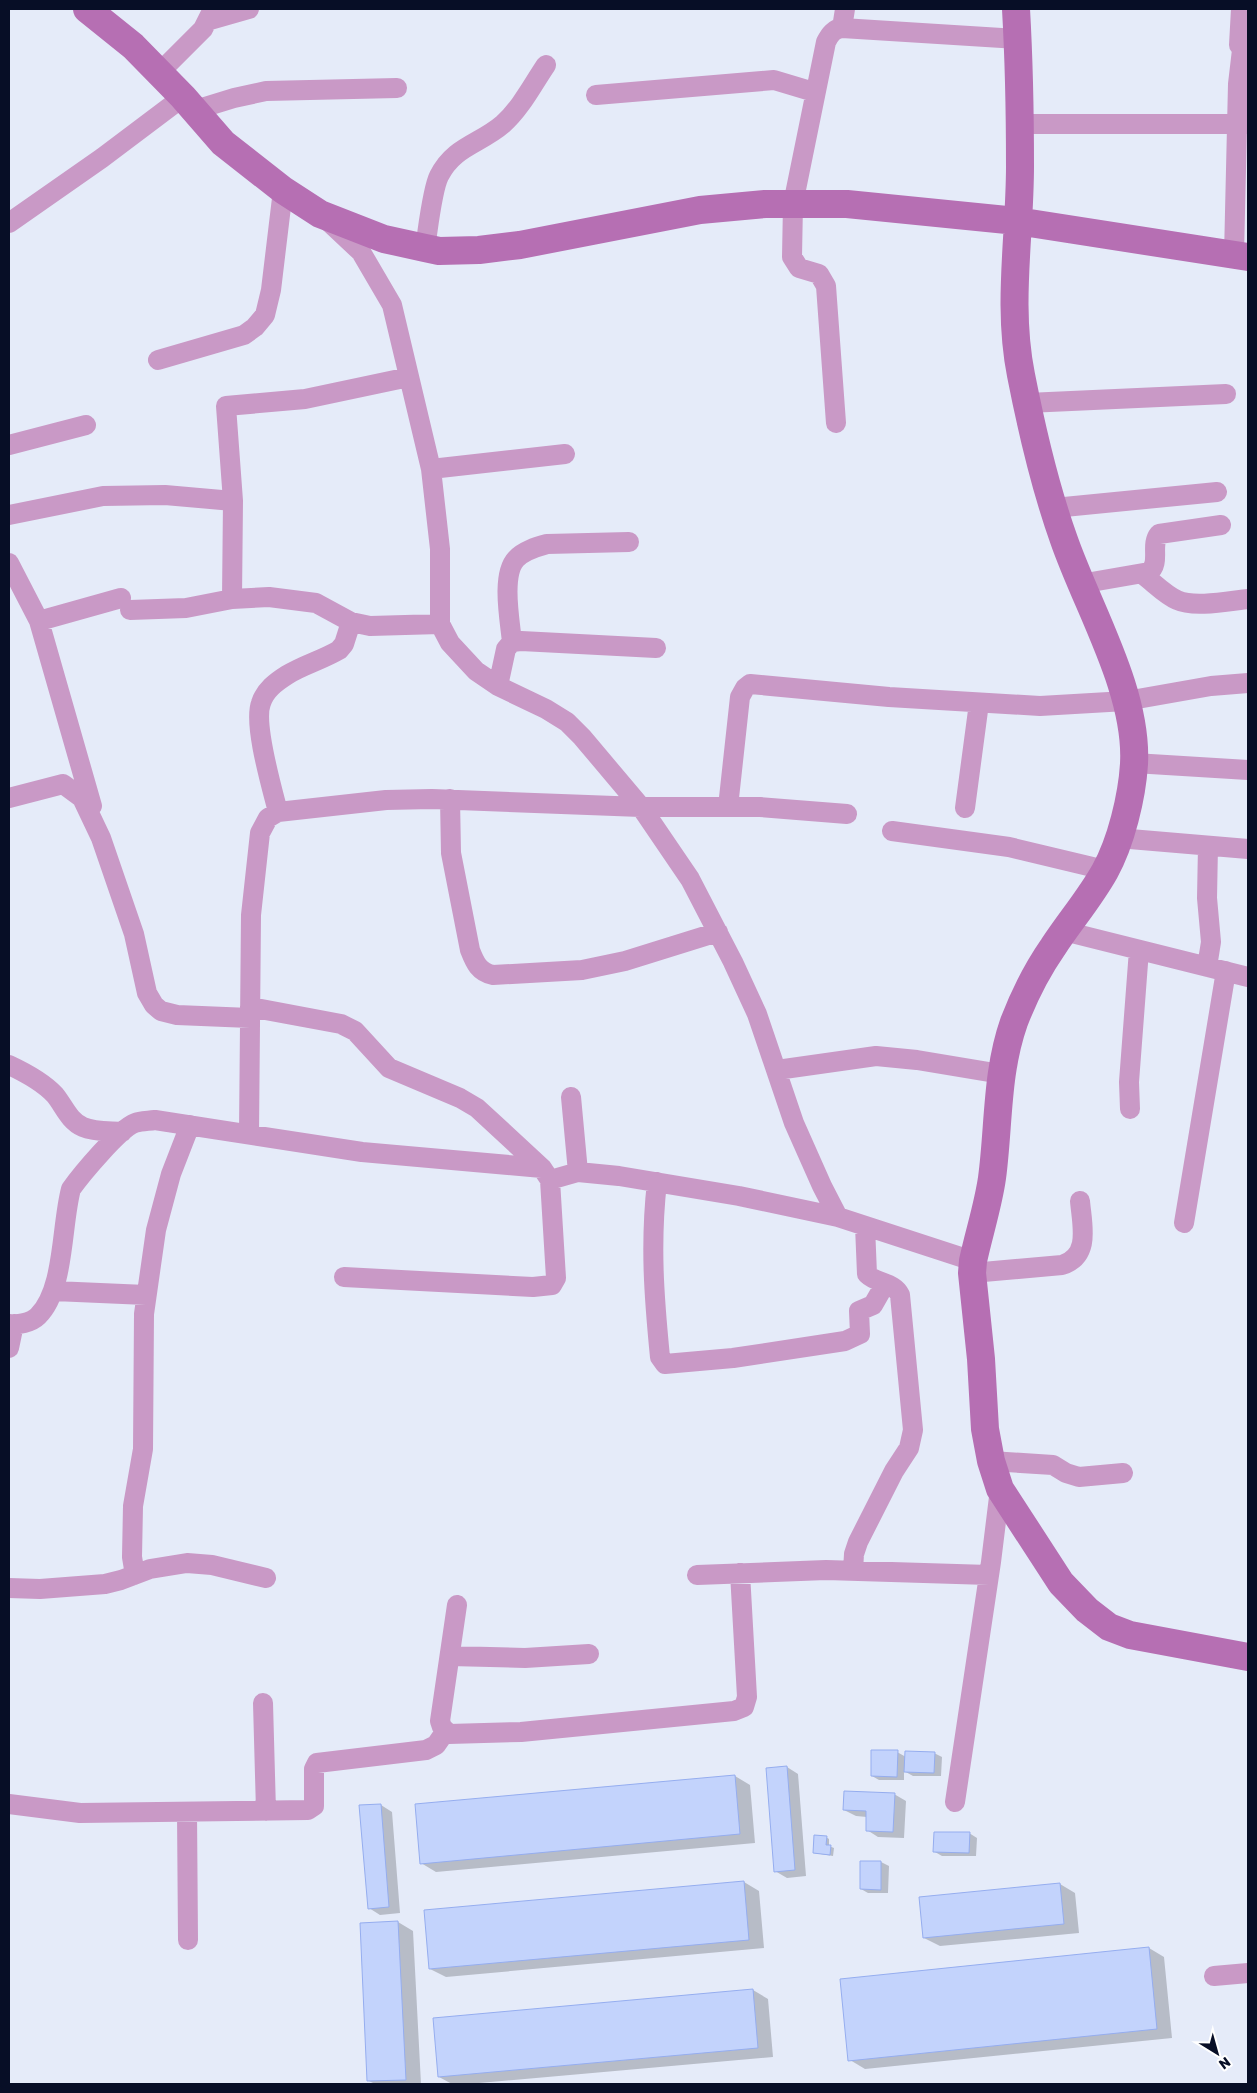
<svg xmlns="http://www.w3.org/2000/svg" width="1257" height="2093" font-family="Rubik,sans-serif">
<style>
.shadow{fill:#0003}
.building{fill:#c3d3fc;stroke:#95adef}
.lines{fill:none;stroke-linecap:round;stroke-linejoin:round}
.street{stroke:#c999c6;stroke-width:20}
.secondary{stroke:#b66fb3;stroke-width:28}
</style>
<rect width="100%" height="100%" fill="#e5ebf9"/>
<!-- shadow -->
<path class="shadow" d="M897,1752L906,1757L934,1753L942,1757L941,1776H913L904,1771V1780H879L872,1776Z
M787,1767L798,1774L806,1876L787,1878L775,1871Z
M735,1776L750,1785L755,1843L436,1872L421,1863Z
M894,1794L906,1801L904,1838L878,1837L867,1830V1817L856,1816L844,1810Z
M381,1805L392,1812L400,1913L380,1915L369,1908Z
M969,1833L977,1838L976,1856H942L935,1852Z
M826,1837L829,1839V1846L834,1848L833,1856L814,1853Z
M861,1862H881L889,1866L888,1893H868L861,1889Z
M744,1882L759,1891L764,1948L446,1977L430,1969Z
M1060,1884L1075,1893L1079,1933L940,1946L924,1938Z
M398,1922L413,1931L421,2084H375L369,2081Z
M1149,1948L1164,1957L1172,2038L865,2069L850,2060Z
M753,1990L768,1999L773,2057L468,2084H452L439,2077Z"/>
<!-- building -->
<path class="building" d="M871,1750H898L897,1777L871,1776Z
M905,1751L935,1752L934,1773L904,1772Z
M787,1766L795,1870L774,1872L766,1768Z
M735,1775L740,1834L420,1864L415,1804Z
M844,1791L895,1793L893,1832L866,1831V1811L843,1810Z
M381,1804L389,1907L368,1909L359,1805Z
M934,1832H970L969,1853L933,1852Z
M814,1835L827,1836L826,1845H831L830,1855L813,1853Z
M860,1861H881V1890L860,1889Z
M744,1881L749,1940L429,1969L424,1910Z
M1060,1883L1064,1924L923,1938L919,1897Z
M398,1921L406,2080L367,2081L360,1923Z
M1149,1947L1157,2029L848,2061L840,1979Z
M753,1989L758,2048L438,2077L433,2018Z"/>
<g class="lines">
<!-- street -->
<path class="street" d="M1241,9L1239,45L1248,55
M207,21L249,9
M842,28L845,9
M159,73L203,29L213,9
M596,95L774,80L814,92
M195,110L234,98L266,91L397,88
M1019,124H1248
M329,222L361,252L392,305L431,469L440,549V624L450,643L476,671L498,686L546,709L567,722L582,737L641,807L690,879L733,962L757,1014L794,1123L822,1186L838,1217L973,1261
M9,223L102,158L183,97
M425,248C428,230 432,190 439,176C454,146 480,144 503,124C521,108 533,84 546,65
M1234,255L1238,84L1242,50
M158,360L244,335L255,327L265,315L271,290L283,190
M1027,403L1226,394
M836,423L826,286L819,274L799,268L792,257L793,204L826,42C830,34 834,29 842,28L1018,39
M9,445L86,425
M431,469L565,454
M233,501L226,406L305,399L409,377
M1054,508L1217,492
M9,515L103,496L165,495L233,501L232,599
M9,563L39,621L92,806
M1142,574C1153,582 1165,595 1177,600C1194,608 1229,601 1248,599
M1080,584L1149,572C1161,563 1150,545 1159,534L1221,525
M130,610L186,608L232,599L269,597L316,603L351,622L370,626L440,624
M39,621L121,598
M512,642C510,621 501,575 516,559C523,551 536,547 547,544L629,542
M498,686L506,649L512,642L521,641L656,648
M1134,763L1248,770
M9,798L63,784L82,798L101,838L134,934L147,993L154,1005L161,1011L177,1015L250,1018
M450,799L451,853L470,950C475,963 479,972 493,975L582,970L625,961L718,932
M728,807L740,697L745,688L750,684L889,697L1040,706L1126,701L1211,686L1248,683
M965,808L979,703
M278,812C272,788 253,724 261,703C265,690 276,682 287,675C303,665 322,660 339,650L344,644L351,622
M892,831L1009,847L1105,870
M1118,838L1248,849
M1064,931L1248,977
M1207,967L1211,942L1207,898L1208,846
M250,1007L341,1024L355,1031L389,1068L460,1098L477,1108L542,1168L550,1180L556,1278L552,1285L533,1287L344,1277
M9,1065C24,1072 43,1082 55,1095C64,1106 69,1121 83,1127C94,1132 110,1131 122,1132
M777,1070L876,1056L917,1060L1001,1074
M571,1097L578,1172
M1130,1109L1129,1082L1139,950
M249,1134L251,915L260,833L268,818L278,812L386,800L432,799L641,807H760L847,814
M550,1180L578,1172L619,1176L739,1196L838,1217
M657,1182C650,1244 654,1296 660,1357L665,1364L733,1358L845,1341L860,1334L859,1311L873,1305L885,1284
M1184,1223L1226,971
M972,1273L1062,1265C1091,1256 1082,1225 1080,1201
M54,1291L146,1295
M9,1324C18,1325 31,1323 38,1316C65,1289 61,1226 71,1189C81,1175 119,1129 135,1123C140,1121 148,1121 155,1120L362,1152L542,1168
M9,1348L14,1324
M991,1461L1053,1465L1066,1473L1079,1477L1123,1473
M853,1571L854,1554L858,1542L894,1471L909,1448L913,1430L900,1295C894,1282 877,1284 867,1274L865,1226
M135,1575L132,1557L133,1506L143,1449L144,1314L156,1230L171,1174L190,1125
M697,1575L826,1570L989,1575
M9,1588L40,1589L105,1584L121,1580L150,1569L187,1563L212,1565L266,1578
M457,1605L440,1721L442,1727L449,1734L521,1732L734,1711L744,1707L747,1697L740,1573
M450,1656L525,1658L589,1654
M263,1703L266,1811
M955,1802L991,1562L1000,1489
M9,1804L80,1813L308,1810L314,1806V1769L317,1763L426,1750L436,1745L445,1732
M187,1812L188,1940
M1214,1976L1248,1973"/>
<!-- secondary -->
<path class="secondary" d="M87,9L133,46L183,97L223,143L283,190L320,214L384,239L425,248L439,251L479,250L520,245L700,210L765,204H847L1017,221L1248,257
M1016,9C1019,61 1020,114 1020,166C1020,237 1007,305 1021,375C1032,431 1045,487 1064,540C1088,609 1138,691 1134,764C1132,797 1121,842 1105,871C1090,898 1070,921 1053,947C1037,970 1024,996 1014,1022C996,1073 999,1126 992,1178C988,1206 979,1233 973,1261L972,1273L981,1359L985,1429L991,1461L1000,1489L1061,1583L1087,1610L1109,1627L1130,1635L1248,1657"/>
</g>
<!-- border -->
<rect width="1257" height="2093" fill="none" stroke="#070e26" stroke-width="20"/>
<!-- north arrow -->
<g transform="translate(1217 2053) rotate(143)" stroke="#ffffff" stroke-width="4" paint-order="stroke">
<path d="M0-4L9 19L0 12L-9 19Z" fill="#070e26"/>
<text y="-8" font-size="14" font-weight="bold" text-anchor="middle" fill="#070e26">N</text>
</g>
</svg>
